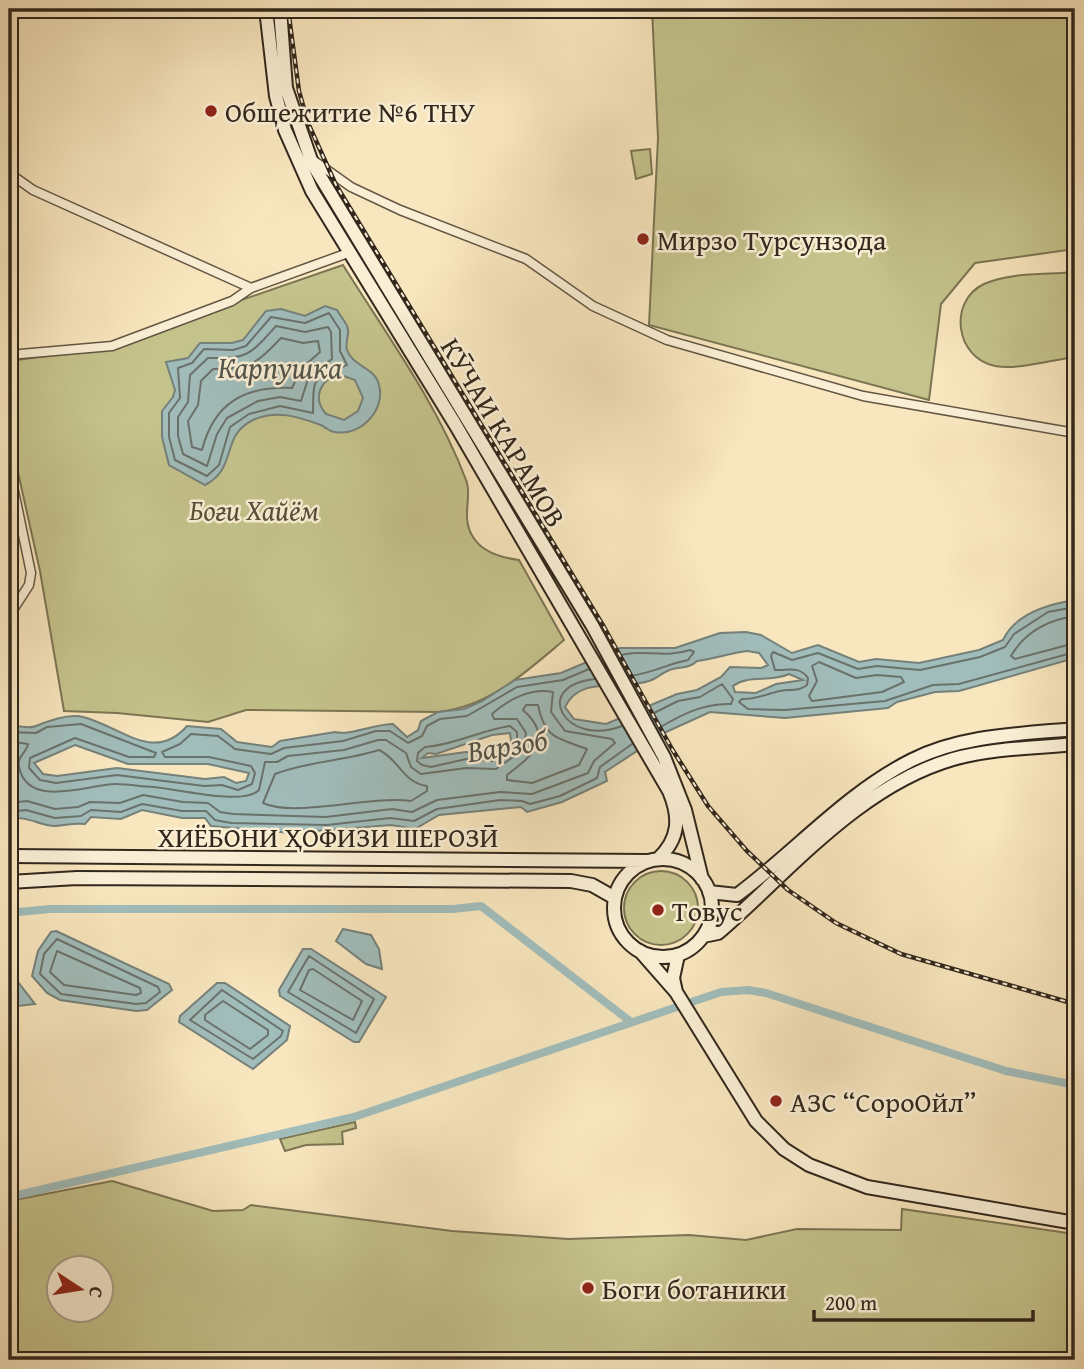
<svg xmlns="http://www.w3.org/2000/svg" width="1084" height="1369" font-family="'Gentium Book Plus',serif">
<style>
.green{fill:#c5c38c;stroke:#7c7554;stroke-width:2;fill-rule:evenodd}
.water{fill:#a1bdbb;stroke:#75817b;stroke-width:2;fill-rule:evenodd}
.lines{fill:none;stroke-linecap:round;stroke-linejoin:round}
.shore{stroke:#6a726c;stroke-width:2}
.canal{stroke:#a1bdbb;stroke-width:8}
.street-casing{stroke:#645744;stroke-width:11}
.secondary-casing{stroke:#32271c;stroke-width:16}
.street{stroke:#faefd5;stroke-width:8}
.secondary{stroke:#faefd5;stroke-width:12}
.rail-casing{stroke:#32271c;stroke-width:4.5}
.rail{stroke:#faefd5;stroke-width:2;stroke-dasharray:5;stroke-linecap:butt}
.poi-dot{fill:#8f2418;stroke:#faefd5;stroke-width:2.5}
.labels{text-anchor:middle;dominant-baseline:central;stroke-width:5;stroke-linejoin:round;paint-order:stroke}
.poi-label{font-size:28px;fill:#32271c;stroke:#faefd5;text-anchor:start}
.street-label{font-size:28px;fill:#32271c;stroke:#faefd5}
.park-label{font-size:28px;font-style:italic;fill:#574e38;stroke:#faefd5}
.water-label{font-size:30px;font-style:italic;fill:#53544c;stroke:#faefd5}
</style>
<rect width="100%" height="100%" fill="#f8e6be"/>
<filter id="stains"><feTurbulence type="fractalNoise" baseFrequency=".00286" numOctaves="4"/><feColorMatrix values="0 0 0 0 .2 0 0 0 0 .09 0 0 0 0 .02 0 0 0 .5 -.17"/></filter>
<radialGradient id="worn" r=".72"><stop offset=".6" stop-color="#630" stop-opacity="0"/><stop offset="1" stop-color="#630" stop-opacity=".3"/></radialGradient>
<!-- green -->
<path class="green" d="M652,9H1075V249L975,263L941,304L929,400L649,325L658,138Z
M650,149L652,174L636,179L631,151Z
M343,265C386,334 437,403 466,480C473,496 460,517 473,537C482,552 503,558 519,560L564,640C526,672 489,707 438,712L246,710L208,722L117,713L64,711L40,571L9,432V412L12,411L9,396V361L77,352L140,335Z
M1075,272V357C1051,360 1019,370 995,366C955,358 948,301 984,284C1010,272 1047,275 1075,272Z
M624 908a37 37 0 1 1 74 0a37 37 0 1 1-74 0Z
M355,1122L356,1128L342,1132L343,1144L306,1145L285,1151L280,1139Z
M112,1181L213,1211L243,1210L251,1205L452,1231L568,1239L689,1235L746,1240L797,1229L901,1230L902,1209L1075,1234V1360H9V1201ZM60,1268H102V1310H60Z"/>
<!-- water -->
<path class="water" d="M9,9H151L9,15Z
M325,306L337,310C340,316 347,323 348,329C349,336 345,343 347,350C353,367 375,367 379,385C386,409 361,437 335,432C331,432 325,427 321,425C299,417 276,409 253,420C220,436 238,468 205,485L169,465L162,437V411L173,397L175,390L166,362L188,358L200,343H232L243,340L266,311L281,309L305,316ZM341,375L355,380L363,398L358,411L344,420L326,414C312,398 320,378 341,375Z
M1075,600V658L959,691L935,692L897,702L888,708L785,718L710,712L666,732L605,772L607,781L562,802L527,812L521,807L439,815L415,829L391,825L291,833L211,826L205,818H182L142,810L121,819L91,817L85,824C74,823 66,825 55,826C38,826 27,814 9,820V725C17,726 29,729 36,726C48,721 69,713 83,717C120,726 154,764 187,726L221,729L237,742L272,747L280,741L335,732C349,736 375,724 393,724L407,737L418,730L421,721L438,712L464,709L482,701L515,680L561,673L620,648H675L720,633L746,632L761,635L792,653L818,645L859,662L876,659L919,663L979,650L1003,640C1015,614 1049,604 1075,600ZM747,651L759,653L768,665L761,668L730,667L721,677L697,690L677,694L606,724L574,719L565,707C580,675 622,690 649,681C657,679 663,671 673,669C682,667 690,668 697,661C715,659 729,653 747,651ZM789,674L803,680L776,684L756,693L735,692L733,686C750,674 769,683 789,674ZM510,733L511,741L493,753L466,752L422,758L428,753L436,754L492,735ZM75,745L128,764H208L249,773L246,781L236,783L224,777L205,779L117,768L57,776L43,774L34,763Z
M343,929L371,935L379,949L382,969L366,964L336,941Z
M56,931L169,984L172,990L147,1010L136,1011L60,1000L47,993L32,976L38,951L51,932Z
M303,949H311L386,997L359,1042H354L280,996L279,990Z
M9,978L18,982L35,1004L9,1007Z
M217,983H225L290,1026L287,1040L253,1069L179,1022L180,1016Z"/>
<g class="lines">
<!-- shore -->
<path class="shore" d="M329,313L340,330V351L347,365C342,368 338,367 331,369C309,377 314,396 313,413L280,406L249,414L230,427L219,465L207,476L175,460L169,437V413L180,398L178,368L192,363L204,349L233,350L246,346L271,317L305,323Z
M276,326L305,332L328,327L331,332L332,359L309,376L301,401L280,397L258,401L227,418L217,434L207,466L183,454L178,436V417L188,402L190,375L208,358C248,359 250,355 276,326Z
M281,338L303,343L318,341L320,352L301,369L292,388C244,386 214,403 202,450L192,447L188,421L198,405L201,381L213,369C250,370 257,363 281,338Z
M1075,607L1048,612L1014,634L1005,647L980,657L920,670L877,666L858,669L818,653L792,660L773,652L771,656L775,670C787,671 799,665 808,678L807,685C798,692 791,689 780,691C766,694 758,699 742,699L739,702L748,709L785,710L885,701L933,685L959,684L1075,652
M1075,616C1047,620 1025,632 1011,656L1015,659L1075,643
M618,656C642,648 662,659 690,650L694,652L688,660C667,664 650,674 629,676
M819,662L856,678L877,675L901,677L904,682L882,692L812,701L809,696L817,681L812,666Z
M595,679C530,686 565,748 622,726
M526,705H538C545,740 559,738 587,749L579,765L532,783L507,780V775C530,757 556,739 523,710Z
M650,715L678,701L700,697L722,684L733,699L731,704C703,703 681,715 657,729
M510,726L517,732V744L493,761L466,759L431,767L422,765L417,761L418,753L425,747C455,745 481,730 510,726Z
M9,732L36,733L47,727L81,724L156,753L154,757H129L75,738L30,758L29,768L40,780L56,783L117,775L204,786L222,785L238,790L252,784L255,773L251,766L209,757H165L162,752L180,744L191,734L218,736L235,749L271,754L284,748L343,741L376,731H390L408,743L422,736L427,726L440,719L467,716L517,687L563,680L589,669
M9,741L28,744C27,752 17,756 19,767C28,810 90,784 116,784C129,784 142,787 154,787C178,789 243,806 259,790L265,762H277L288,756L344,750L378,740H386L406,753L411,767L421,774L466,768L496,769L523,750L526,733L517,719H494L492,714C508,700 531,687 553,692L551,712L565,731L612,739L615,743L594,761L588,773L532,794L500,792L437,800L412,812L392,809L326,817L233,814L220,812L208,803L183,802L143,795L120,803L90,802L78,807L55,809L27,801L9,803
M379,750C400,760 402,782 427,786V791L411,801C371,795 295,818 263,803L275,774C309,761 344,761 379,750Z
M9,812L26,810L55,818L81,816L91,810L121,812L142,804L182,811H206L215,820L231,823L327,825L390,818L414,821L437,809L500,800L522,801L530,804L560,796L597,778L600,767L632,744
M57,939L158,987L160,992L146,1003L136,1004L61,994L40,974L44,954Z
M57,951L140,988L141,993L136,995L64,985L50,972Z
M309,956L374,999L356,1033L288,992Z
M313,969L362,1001L353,1020L300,990L309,970Z
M222,990L283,1031L281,1036L253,1059L190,1020Z
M223,1001L268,1030V1035L250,1049L205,1020V1015Z"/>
<!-- canal -->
<path class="canal" d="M9,913L49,909H453L481,906L631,1022
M9,1197L354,1117L721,992L748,990L766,993L1006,1071L1075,1085"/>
<!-- street casing -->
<g class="street-casing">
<path id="street" d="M313,160L351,187L400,210L526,259L593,306L667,340L863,396L1075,433
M9,173L33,190L251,288
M9,355L112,346L232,301L251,288L348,253
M9,467L31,573L29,585L9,616"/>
</g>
<!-- secondary casing -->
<g class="secondary-casing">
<path id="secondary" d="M266,9L276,96L285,130L312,191L455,424L669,791C680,817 680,838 658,859
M280,9L286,88L312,163L592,625L664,757L685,810L702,879
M9,856L648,861
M614 908a49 49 0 1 1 98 0a49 49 0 1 1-98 0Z
M9,882L77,878L571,881L592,885L615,898
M709,892L737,895C796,851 846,793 912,760C962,735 1021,734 1075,729
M703,936L718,933C790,871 859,786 953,759C992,748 1035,748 1075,744
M640,951L676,992L756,1121L784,1149L809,1165L867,1187L1075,1223
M676,992L673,978L678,955"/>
</g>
<!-- street -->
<use href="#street" class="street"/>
<!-- secondary -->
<use href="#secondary" class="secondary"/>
<!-- rail casing -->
<g class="rail-casing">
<path id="rail" d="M288,9L299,91L308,123L336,185L604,627L672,749L708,806L747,851L788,890L836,923L901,954L1075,1004"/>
</g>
<!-- rail -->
<use href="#rail" class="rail"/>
</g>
<!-- markers -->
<g class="poi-dot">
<circle cx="211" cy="111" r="7"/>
<circle cx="643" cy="239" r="7"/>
<circle cx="658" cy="910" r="7"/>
<circle cx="776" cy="1101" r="7"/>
<circle cx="588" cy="1288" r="7"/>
</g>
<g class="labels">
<!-- poi labels -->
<g class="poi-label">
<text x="225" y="111">Общежитие №6 ТНУ</text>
<text x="657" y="239">Мирзо Турсунзода</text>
<text x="672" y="910">Товус</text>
<text x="790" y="1101">АЗС “СороОйл”</text>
<text x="602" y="1288">Боги ботаники</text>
</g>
<!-- street labels -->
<g class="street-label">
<text transform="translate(504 432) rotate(59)">КӮЧАИ КАРАМОВ</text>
<text x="328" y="836">ХИЁБОНИ ҲОФИЗИ ШЕРОЗӢ</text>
</g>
<!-- park labels -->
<g class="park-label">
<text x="254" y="509">Боғи Хайём</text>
</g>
<!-- water labels -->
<g class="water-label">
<text x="280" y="367">Карпушка</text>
<text transform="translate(507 745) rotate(-9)">Варзоб</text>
</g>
</g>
<!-- margin -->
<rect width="1084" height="1369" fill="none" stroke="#f8e6be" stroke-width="35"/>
<rect x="10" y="10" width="1063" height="1348" fill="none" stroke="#32271c" stroke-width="3.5"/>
<rect x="18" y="18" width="1049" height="1334" fill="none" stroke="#32271c" stroke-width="2"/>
<!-- north arrow -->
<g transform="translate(80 1289) rotate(102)"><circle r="33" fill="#faefd5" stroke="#aa9f8b" stroke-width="2"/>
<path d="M0-5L12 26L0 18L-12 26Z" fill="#8f2418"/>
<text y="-10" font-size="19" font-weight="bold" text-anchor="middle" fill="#32271c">С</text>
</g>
<!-- scale -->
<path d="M814 1310v10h219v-10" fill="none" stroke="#32271c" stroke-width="3.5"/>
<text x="825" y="1310" font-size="21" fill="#32271c" stroke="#faefd5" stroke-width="5" paint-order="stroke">200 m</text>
<rect width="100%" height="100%" filter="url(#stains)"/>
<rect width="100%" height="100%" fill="url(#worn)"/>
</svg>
